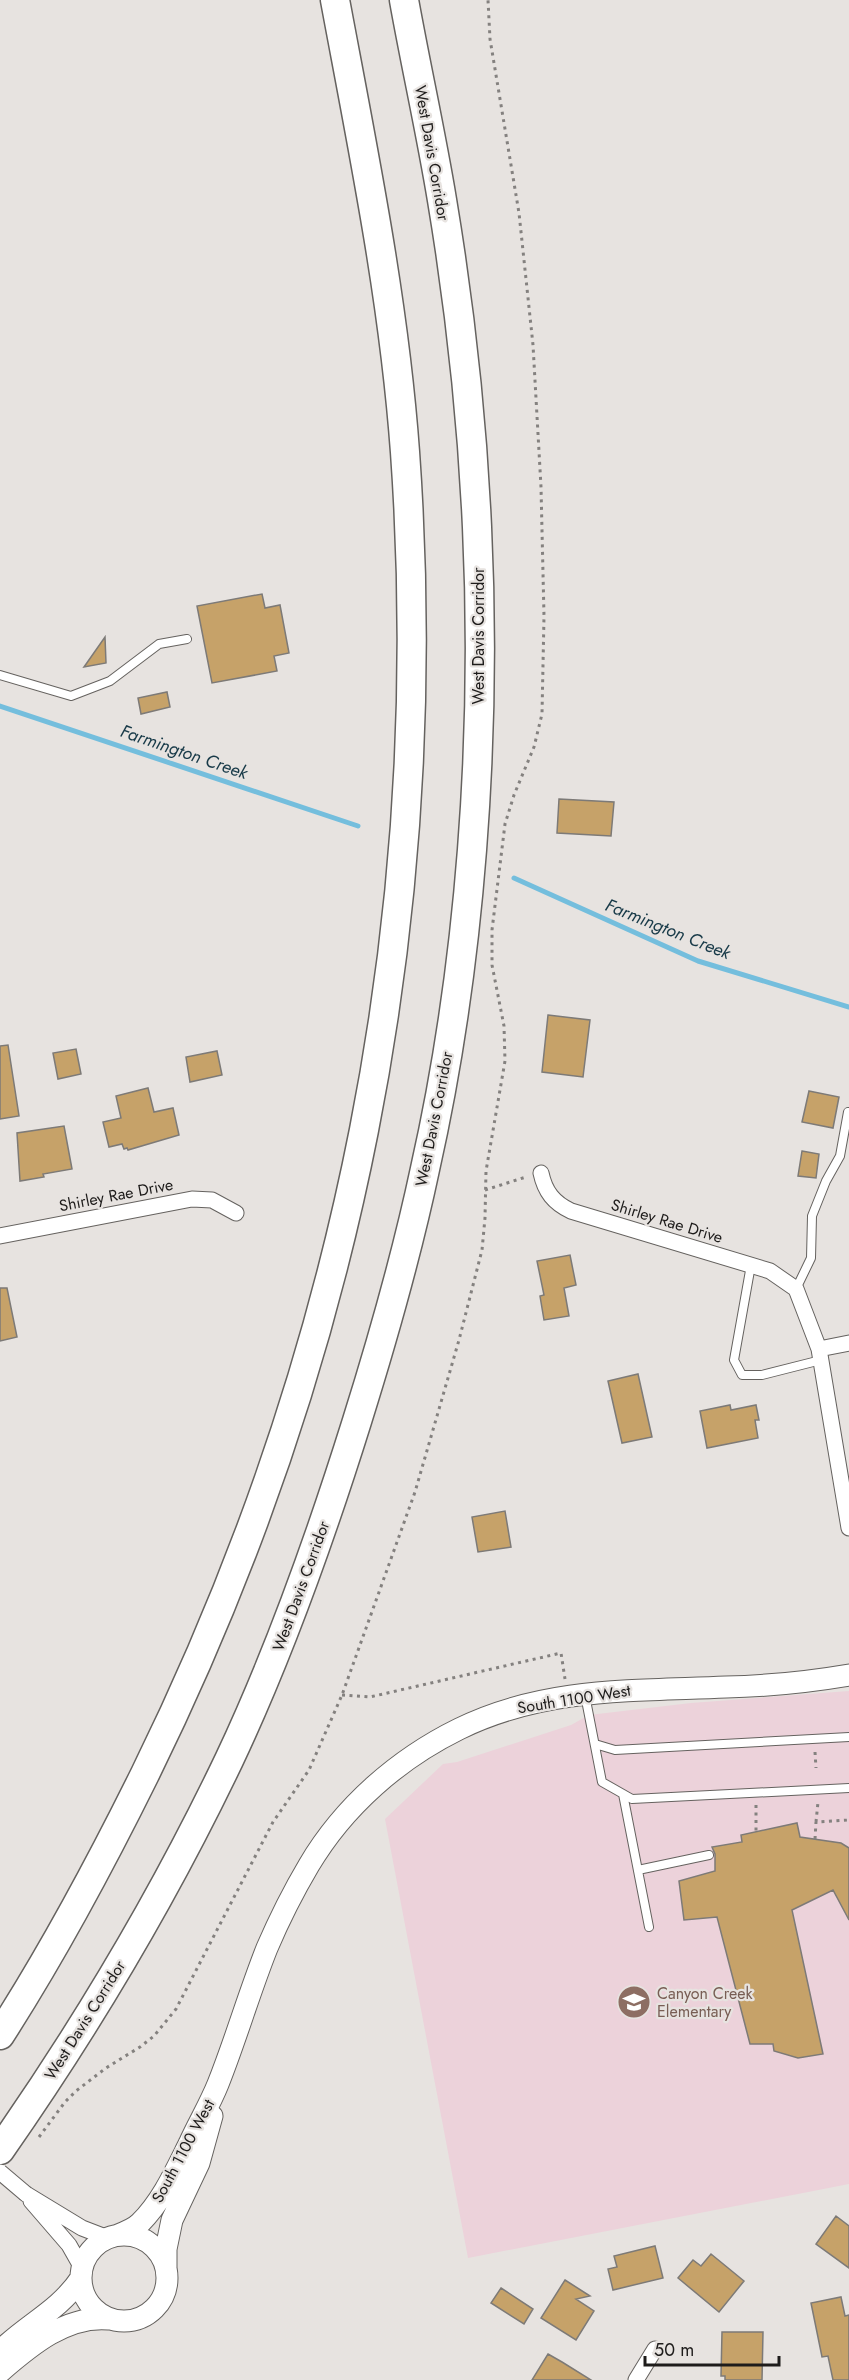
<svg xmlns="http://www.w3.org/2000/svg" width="849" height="2380" font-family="Jost,sans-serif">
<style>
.education{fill:#ecd2da}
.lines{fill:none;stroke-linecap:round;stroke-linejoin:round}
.stream{stroke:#74bedd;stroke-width:5}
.building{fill:#c6a269;stroke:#7d7a77;stroke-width:1.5}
.lane-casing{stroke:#65625f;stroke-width:10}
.street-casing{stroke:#65625f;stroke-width:17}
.secondary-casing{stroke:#65625f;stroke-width:23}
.highway-casing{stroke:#65625f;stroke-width:31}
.path{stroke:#84817f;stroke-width:3;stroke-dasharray:3 4.5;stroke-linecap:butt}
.lane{stroke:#fff;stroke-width:8}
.street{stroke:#fff;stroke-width:15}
.secondary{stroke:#fff;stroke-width:21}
.highway{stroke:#fff;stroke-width:28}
.street-bridge-casing{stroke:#65625f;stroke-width:17;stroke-linecap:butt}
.street-bridge{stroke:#fff;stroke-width:15}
.labels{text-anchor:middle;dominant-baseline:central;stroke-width:4.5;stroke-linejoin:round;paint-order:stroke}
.street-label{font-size:16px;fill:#1e1c1b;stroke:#e7e3e0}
.education-label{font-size:16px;fill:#785e54;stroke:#e7e3e0;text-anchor:start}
.water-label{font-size:18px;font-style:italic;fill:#183a48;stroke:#e7e3e0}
</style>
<rect width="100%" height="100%" fill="#e7e3e0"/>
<!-- education -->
<path class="education" d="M849,1691V2184L468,2258L385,1819L443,1764L457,1762L571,1725L589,1715L691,1703Z"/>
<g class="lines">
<!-- stream -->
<path class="stream" d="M0,706L358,826
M514,878L698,961L849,1007"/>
</g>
<!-- building -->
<path class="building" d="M262,594L265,608L280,605L289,653L274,656L277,671L212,683L197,606Z
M105,637L106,663L84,667Z
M167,692L170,707L141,714L138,698Z
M559,799L614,802L611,836L557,833Z
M548,1015L590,1020L583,1077L542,1072Z
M8,1045L19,1116L0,1119V1046Z
M76,1049L81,1074L58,1079L53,1053Z
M217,1051L222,1075L190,1082L186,1057Z
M148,1088L154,1112L173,1108L179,1135L128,1150L127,1148L124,1149L122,1144L109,1147L103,1122L121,1118L116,1096Z
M809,1091L839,1097L833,1128L802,1122Z
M64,1126L72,1169L43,1174L44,1177L20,1181L17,1133Z
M802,1151L819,1154L816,1178L798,1176Z
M570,1255L576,1285L564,1288L569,1316L544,1320L540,1296L544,1295L537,1261Z
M0,1288H7L17,1337L0,1341Z
M638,1374L652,1437L622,1443L608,1381Z
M730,1405L731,1410L756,1405L759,1420H755L758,1438L707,1448L700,1411Z
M505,1511L511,1547L478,1552L472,1517Z
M797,1823L800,1837L841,1843L849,1848V1920L833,1890L792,1910L823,2054L798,2058L774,2051L773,2044H750L717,1917L684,1920L679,1881L715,1871V1854L712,1847L742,1842L741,1835Z
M836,2216L849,2226V2268L816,2244Z
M655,2246L663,2278L613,2290L608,2269L617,2267L614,2256Z
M711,2254L744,2281L719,2312L678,2278L693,2260L701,2266Z
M565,2280L590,2296L576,2299L594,2311L576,2340L541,2318Z
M501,2288L533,2309L524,2324L491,2303Z
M841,2297L845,2316L849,2315V2380H833L828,2356L822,2357L811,2303Z
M722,2332H763L762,2380H725V2376H721Z
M548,2354L562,2362L591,2380H532Z"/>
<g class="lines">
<!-- lane casing -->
<g class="lane-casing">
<path id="lane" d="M0,675L71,696L110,681L159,644L187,639
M751,1265L734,1360L742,1375H762L821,1360
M796,1289L811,1258L812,1216L826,1181L840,1156L848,1112
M585,1695L602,1782L632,1799L849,1788
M595,1744L615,1750L849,1737
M623,1794L649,1927
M638,1870L709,1855"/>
</g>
<!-- street casing -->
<g class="street-casing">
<path id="street" d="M541,1173C545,1192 554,1203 571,1211L770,1271L796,1289L819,1349L849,1528
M0,1236L192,1199L212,1200L236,1213
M819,1349L849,1343
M26,2194L82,2228L108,2238
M31,2201L69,2245L82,2268
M636,2380L655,2349"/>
</g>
<!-- secondary casing -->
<g class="secondary-casing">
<path id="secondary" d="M81 2278a43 43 0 1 1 86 0a43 43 0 1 1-86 0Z
M118,2235C126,2232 134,2229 140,2223C162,2201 175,2172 189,2144C198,2124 210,2104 218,2084C236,2039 249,1993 267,1948C279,1920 293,1892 309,1865C344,1806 398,1759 459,1729C544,1687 634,1691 726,1687C767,1686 808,1682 849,1675
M166,2267V2249L172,2220L199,2163L212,2116
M0,2351C27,2324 59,2311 81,2278
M0,2372C31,2345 67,2315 109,2319"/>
</g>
<!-- highway casing -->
<g class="highway-casing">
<path id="highway" d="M0,2035C54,1951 101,1863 145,1774C349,1360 438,913 405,452C394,300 363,150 335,0
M0,2150C86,2027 164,1896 229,1760C281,1650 321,1536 357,1421C383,1338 407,1254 425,1169C471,965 487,736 477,527C472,418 460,308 442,200C431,133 416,67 404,0"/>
</g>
<!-- path -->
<path class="path" d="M485,1190L526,1177
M342,1695L370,1697L561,1653L565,1679
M815,1752L816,1768
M756,1805V1832
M816,1822L818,1802
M815,1839L816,1822L849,1820
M39,2137L65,2102L76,2091L106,2068L140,2047L154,2036L176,2009L273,1822L309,1770L342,1695L415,1492L459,1340L482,1250L485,1218L486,1171L505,1061L504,1026L492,965V930L505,824L514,795L534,747L542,714L544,616L541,487L533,345L519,213L490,39L488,0"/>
<!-- lane -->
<use href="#lane" class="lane"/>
<!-- street -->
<use href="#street" class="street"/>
<!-- secondary -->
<use href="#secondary" class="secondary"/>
<!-- highway -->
<use href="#highway" class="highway"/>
<!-- street-bridge casing -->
<g class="street-bridge-casing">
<path id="street-bridge" d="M0,2172L26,2194"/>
</g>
<!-- street-bridge -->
<use href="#street-bridge" class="street-bridge"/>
</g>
<!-- icons -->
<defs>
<g id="school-disc" transform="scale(1.725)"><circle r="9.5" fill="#8d6e63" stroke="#e7e3e0"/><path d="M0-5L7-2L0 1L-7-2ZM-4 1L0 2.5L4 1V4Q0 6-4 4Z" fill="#fff"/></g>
</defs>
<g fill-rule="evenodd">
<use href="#school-disc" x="634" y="2002"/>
</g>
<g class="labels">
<!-- street labels -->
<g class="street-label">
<text transform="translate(432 153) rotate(80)">West Davis Corridor</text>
<text transform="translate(478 636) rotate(-90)">West Davis Corridor</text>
<text transform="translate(434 1119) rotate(-79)">West Davis Corridor</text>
<text transform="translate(116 1195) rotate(-11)">Shirley Rae Drive</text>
<text transform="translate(667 1221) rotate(17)">Shirley Rae Drive</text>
<text transform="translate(301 1586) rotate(-70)">West Davis Corridor</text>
<text transform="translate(574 1699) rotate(-9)">South 1100 West</text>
<text transform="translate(85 2020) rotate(-58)">West Davis Corridor</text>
<text transform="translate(183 2151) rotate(-62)">South 1100 West</text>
</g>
<!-- education labels -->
<g class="education-label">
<text x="657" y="1993">Canyon Creek<tspan x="657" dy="18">Elementary</tspan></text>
</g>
<!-- water labels -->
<g class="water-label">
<text transform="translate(184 752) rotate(19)">Farmington Creek</text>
<text transform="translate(668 929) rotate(22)">Farmington Creek</text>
</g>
</g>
<!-- scale -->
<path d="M645 2356v9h134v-9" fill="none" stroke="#1e1c1b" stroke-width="3"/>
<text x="654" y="2356" font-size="18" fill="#1e1c1b" stroke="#e7e3e0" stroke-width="4.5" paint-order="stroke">50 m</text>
</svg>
